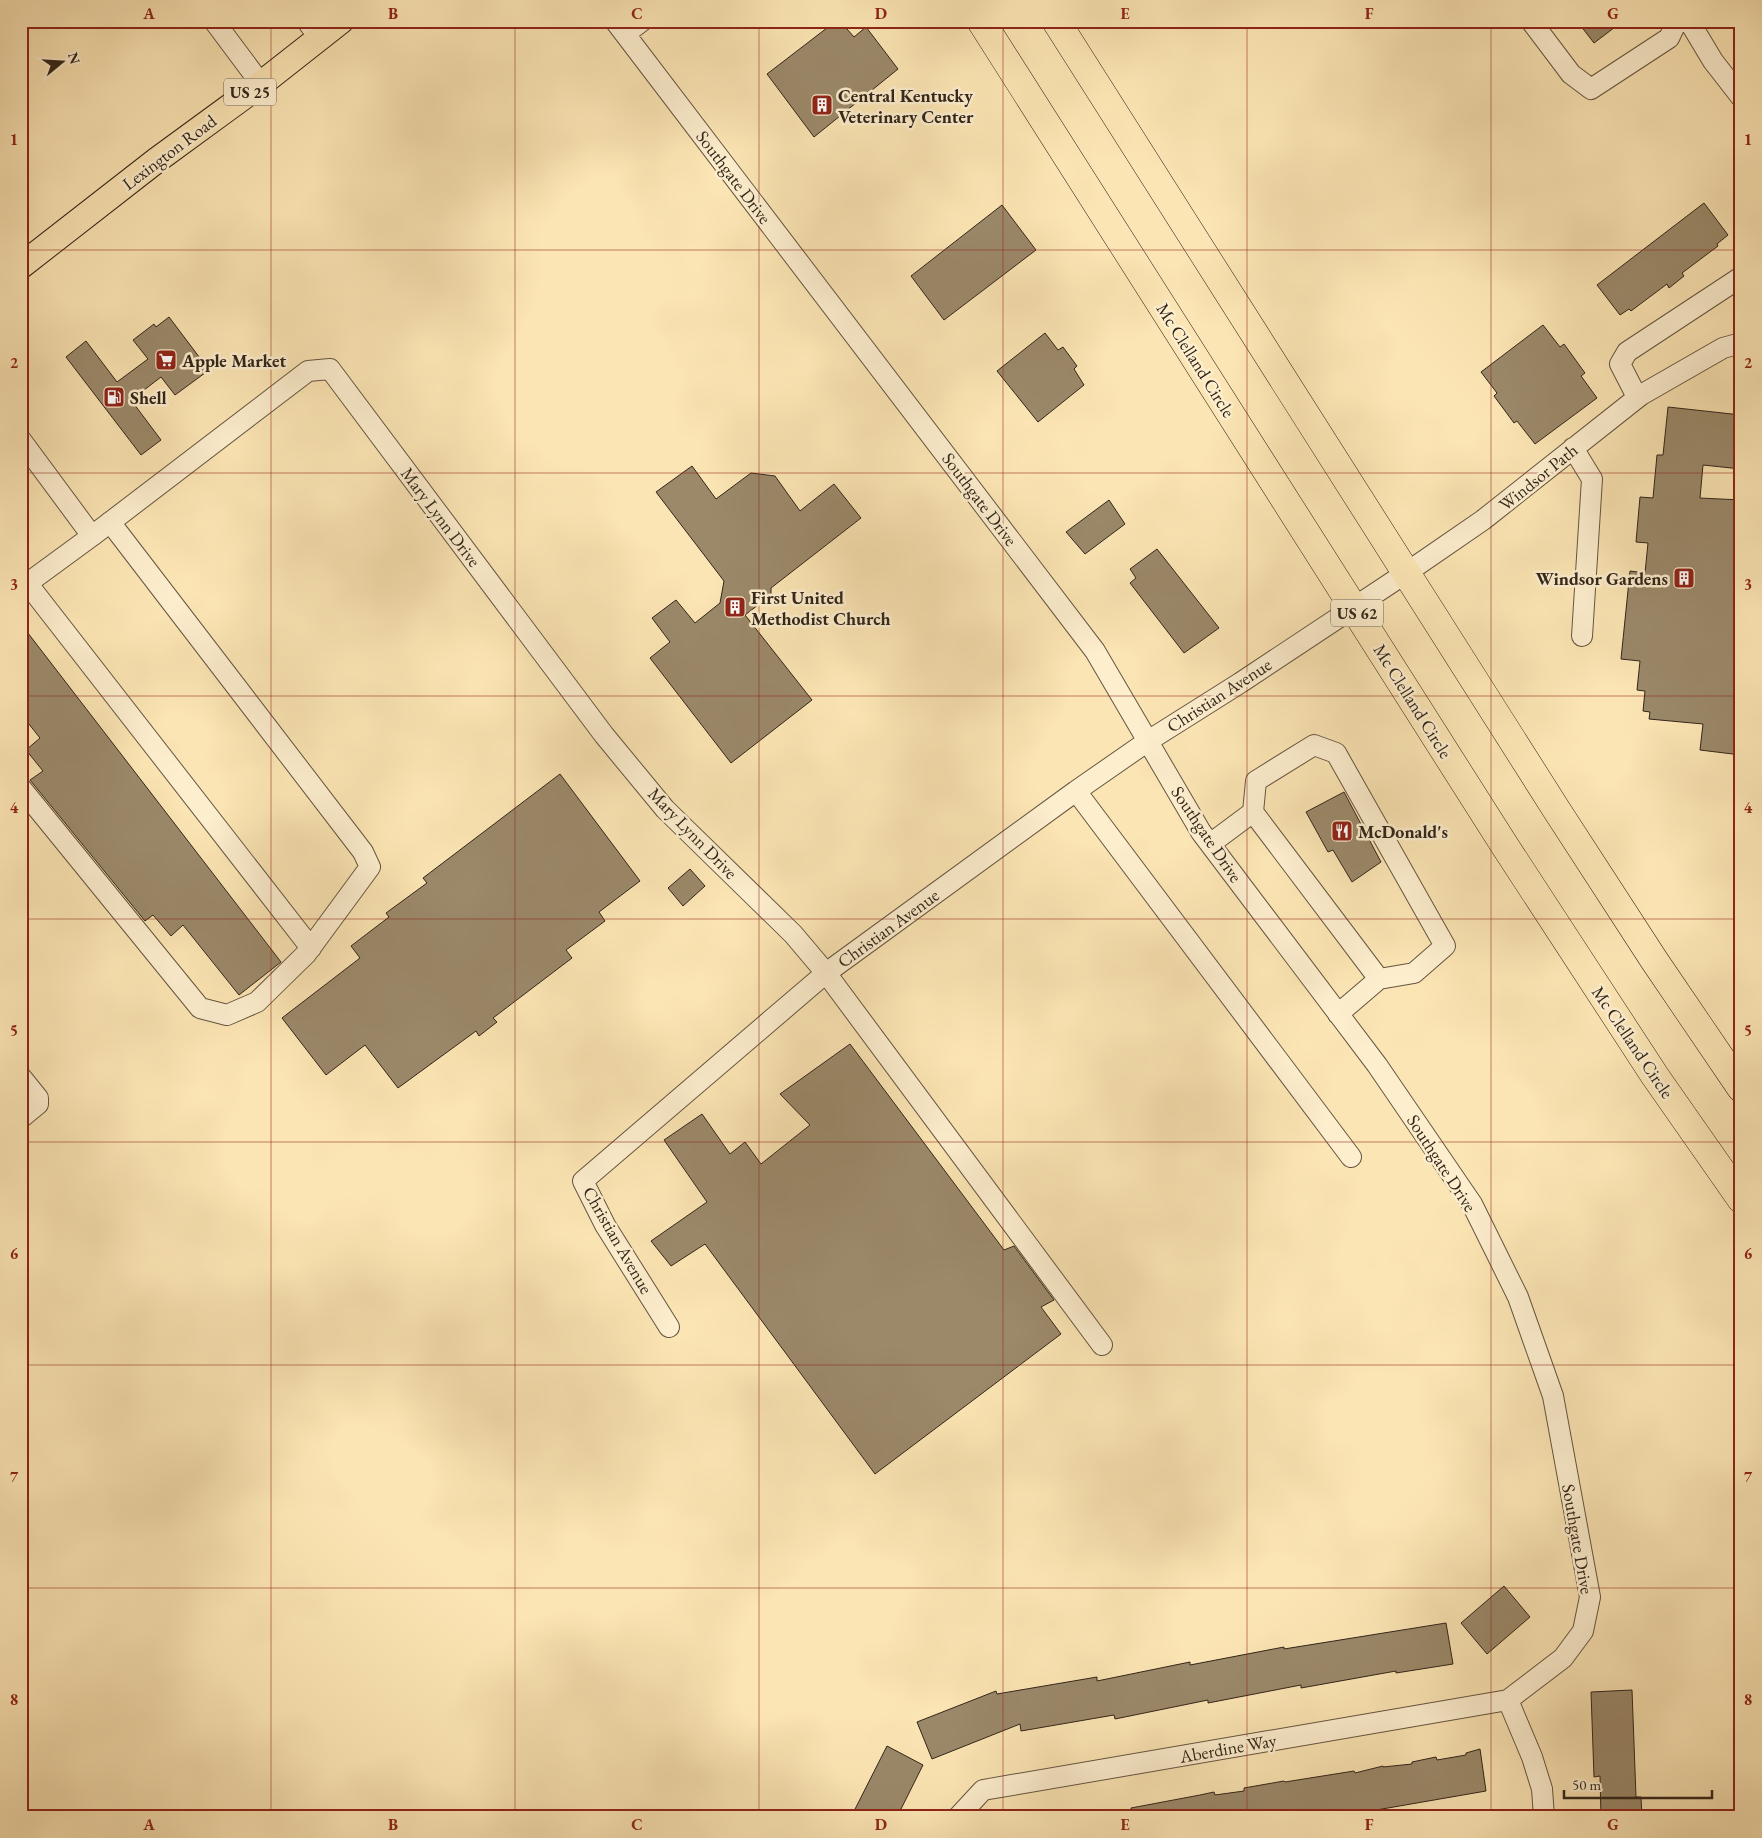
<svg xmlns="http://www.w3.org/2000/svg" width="1762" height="1838" font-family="'EB Garamond',serif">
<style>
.building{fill:#9b896a;stroke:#31251a}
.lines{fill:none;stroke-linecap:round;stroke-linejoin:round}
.minor-casing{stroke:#645540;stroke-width:22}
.major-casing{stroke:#31251a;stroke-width:27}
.highway-casing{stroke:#31251a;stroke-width:29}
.minor{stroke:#fdeece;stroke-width:20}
.major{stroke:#fce5b4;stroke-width:25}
.highway{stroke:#fce5b4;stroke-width:28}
.grid{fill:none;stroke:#8f2418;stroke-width:1;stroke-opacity:0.55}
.labels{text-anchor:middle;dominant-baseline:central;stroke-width:5;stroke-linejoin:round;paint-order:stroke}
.shield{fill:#fdeece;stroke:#6e6150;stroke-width:1}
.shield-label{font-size:16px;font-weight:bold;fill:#31251a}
.poi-label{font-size:18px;font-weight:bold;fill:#31251a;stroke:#fdeece;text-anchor:start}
.street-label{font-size:18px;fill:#31251a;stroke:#fdeece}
.neatline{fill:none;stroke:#8f2418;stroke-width:2}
.grid-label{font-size:16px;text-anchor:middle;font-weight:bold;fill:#8f2418}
</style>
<rect width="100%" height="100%" fill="#fce5b4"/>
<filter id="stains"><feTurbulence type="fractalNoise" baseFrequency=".004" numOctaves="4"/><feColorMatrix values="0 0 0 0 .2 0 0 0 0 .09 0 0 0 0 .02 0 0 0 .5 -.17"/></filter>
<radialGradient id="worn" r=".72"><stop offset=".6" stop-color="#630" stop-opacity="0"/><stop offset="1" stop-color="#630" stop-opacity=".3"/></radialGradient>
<!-- building -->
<path class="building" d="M836,21H840L854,37L866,27L898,69L814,137L767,74Z
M1577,21H1623L1594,43Z
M1704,203L1728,235L1717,244L1718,246L1682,273L1684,276L1669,288L1667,284L1631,311L1629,309L1620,315L1597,285Z
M1002,205L1036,250L944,320L911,276Z
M169,317L209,370L175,395L161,377L131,400L161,440L141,455L66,357L86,341L117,382L148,359L133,340L154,324L156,327Z
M1543,325L1560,347L1564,344L1585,373L1581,376L1597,398L1535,444L1517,421L1514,423L1494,396L1497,393L1481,372Z
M1045,333L1058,350L1063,347L1077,366L1074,369L1084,385L1038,422L997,371Z
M1668,407L1741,415V469L1703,465L1700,498L1741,500V755L1700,750L1703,724L1649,719L1650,712L1643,711L1645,691L1637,690L1640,661L1621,659L1630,571L1645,573L1648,543L1636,542L1640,497L1653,498L1657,455H1663Z
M692,466L716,499L751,473L775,476L800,511L834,484L861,518L771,588V595L745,615L812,700L731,763L650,658L670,642L652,618L676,600L695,623L720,603L724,581L656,492Z
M1109,500L1125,524L1085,554L1066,532Z
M1157,549L1219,628L1184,653L1130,583L1136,578L1130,569Z
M21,624L281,962L239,995L183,925L171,936L153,915L145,921L30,780L43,771L26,750L40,738L21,714Z
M560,774L640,881L599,912L605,921L566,950L572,958L493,1018L497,1022L479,1036L476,1031L398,1088L365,1045L326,1075L282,1018L360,958L351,946L389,917L386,913L427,883L423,878Z
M1344,792L1381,862L1352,882L1333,850L1328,852L1306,812Z
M690,869L705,886L683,906L668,888Z
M850,1044L1004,1250L1014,1246L1054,1300L1041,1307L1061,1334L875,1474L705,1244L671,1266L651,1241L707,1202L664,1140L702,1114L730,1154L745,1142L761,1164L810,1125L780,1094Z
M1504,1586L1530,1617L1487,1654L1461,1623Z
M1446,1623L1453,1664L1396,1673V1671L1301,1688V1685L1208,1703V1700L1115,1719L1114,1715L1021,1731L1020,1724L932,1759L917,1722L996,1691L997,1694L1097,1677V1681L1190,1662V1665L1284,1647V1649Z
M1632,1690L1636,1797H1641L1642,1817H1601L1600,1776L1594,1777L1591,1692Z
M887,1746L923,1765L897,1817H851Z
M1480,1749L1486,1791L1336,1817H1132L1131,1808L1200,1795L1214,1792L1215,1795L1244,1791V1788L1284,1781L1285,1782L1354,1771L1355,1773L1383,1766V1767L1412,1764V1762L1436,1757L1437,1760L1466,1755V1753Z"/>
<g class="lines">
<!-- minor casing -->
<g class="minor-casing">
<path id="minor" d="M214,21L261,84
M307,21L319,38
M615,21L1095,651L1201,832L1377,1065L1472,1204L1518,1297L1553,1396L1590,1597L1583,1631L1563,1658L1508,1700L983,1790L958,1817
M1531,21L1571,74L1591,89L1669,38L1677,21
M1689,21L1713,61L1741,97
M625,34L642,21
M1637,397L1620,364L1627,352L1741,277
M21,440L92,536L308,371L330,369L604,735L665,809L793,934L826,973L1102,1345
M1573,448L1592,479L1582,636
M27,583L311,948
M21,588L92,536
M21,788L200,1008L227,1015L257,1002L306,954L370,867L363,852L110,522
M1076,791L1351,1157
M1253,812L1379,979
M1210,844L1253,812L1256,781L1314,745L1336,753L1445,946L1414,973L1379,979L1338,1014
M21,1077L38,1098V1104L21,1118
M669,1327L605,1225L583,1181L826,973L1076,791L1148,741L1240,683L1406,573L1483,520L1641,395L1723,348L1741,343
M1508,1700L1532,1757L1542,1789L1544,1817"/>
</g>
<!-- major casing -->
<g class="major-casing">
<path id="major" d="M21,266L157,160L261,84L341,21"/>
</g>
<!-- highway casing -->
<g class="highway-casing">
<path id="highway" d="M981,21L1503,843L1655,1076L1741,1199
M1056,21L1556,809L1654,960L1741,1088"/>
</g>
<!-- minor -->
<use href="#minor" class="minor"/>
<!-- major -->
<use href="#major" class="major"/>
<!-- highway -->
<use href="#highway" class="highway"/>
</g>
<!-- grid -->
<path class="grid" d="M271,21V1817M515,21V1817M759,21V1817M1003,21V1817M1247,21V1817M1491,21V1817M21,250H1741M21,473H1741M21,696H1741M21,919H1741M21,1142H1741M21,1365H1741M21,1588H1741"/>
<!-- icons -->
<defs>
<g id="building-square" transform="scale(1.125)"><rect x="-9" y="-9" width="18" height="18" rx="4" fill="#8f2418" stroke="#fdeece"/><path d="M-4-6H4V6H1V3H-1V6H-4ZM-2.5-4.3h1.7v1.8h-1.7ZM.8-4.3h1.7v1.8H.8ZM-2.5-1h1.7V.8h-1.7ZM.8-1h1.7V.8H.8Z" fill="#fff"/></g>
<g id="supermarket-square" transform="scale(1.125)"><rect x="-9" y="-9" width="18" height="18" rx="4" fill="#8f2418" stroke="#fdeece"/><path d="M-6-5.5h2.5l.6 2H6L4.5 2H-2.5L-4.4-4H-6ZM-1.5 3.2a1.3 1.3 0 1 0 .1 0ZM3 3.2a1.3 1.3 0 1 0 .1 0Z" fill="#fff"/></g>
<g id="fuel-square" transform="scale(1.125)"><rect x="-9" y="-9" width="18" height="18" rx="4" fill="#8f2418" stroke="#fdeece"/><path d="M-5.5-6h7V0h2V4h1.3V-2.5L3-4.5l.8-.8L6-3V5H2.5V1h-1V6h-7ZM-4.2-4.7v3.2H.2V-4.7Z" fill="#fff"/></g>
<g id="restaurant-square" transform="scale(1.125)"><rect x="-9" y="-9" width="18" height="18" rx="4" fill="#8f2418" stroke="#fdeece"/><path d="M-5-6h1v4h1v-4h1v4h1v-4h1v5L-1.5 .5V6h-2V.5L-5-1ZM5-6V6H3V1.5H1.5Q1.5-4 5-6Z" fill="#fff"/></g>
</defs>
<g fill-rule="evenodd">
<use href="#building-square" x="822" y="105"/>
<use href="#supermarket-square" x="166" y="360"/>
<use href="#fuel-square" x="114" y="397"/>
<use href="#building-square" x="1684" y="578"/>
<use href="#building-square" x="735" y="607"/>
<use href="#restaurant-square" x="1342" y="831"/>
</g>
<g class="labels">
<!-- shield labels -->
<g class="shield">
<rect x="224" y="78.5" width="52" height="27" rx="4"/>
<rect x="1331" y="599.5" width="52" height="27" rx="4"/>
</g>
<g class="shield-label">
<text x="250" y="92">US 25</text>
<text x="1357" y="613">US 62</text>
</g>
<!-- poi labels -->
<g class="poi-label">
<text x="838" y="95">Central Kentucky<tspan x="838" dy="21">Veterinary Center</tspan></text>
<text x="182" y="360">Apple Market</text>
<text x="130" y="397">Shell</text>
<text x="1668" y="578" text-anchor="end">Windsor Gardens</text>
<text x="751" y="597">First United<tspan x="751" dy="21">Methodist Church</tspan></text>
<text x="1358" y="831">McDonald's</text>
</g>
<!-- street labels -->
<g class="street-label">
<text transform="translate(169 152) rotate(-37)">Lexington Road</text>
<text transform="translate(734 177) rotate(53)">Southgate Drive</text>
<text transform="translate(1196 360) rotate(58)">Mc Clelland Circle</text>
<text transform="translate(1538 477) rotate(-39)">Windsor Path</text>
<text transform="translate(980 499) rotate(53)">Southgate Drive</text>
<text transform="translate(441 517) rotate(53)">Mary Lynn Drive</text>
<text transform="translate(1219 695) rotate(-33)">Christian Avenue</text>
<text transform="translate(1413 701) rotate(58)">Mc Clelland Circle</text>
<text transform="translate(693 833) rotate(46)">Mary Lynn Drive</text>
<text transform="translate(1207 834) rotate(56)">Southgate Drive</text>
<text transform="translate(888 928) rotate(-36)">Christian Avenue</text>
<text transform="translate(1633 1042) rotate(56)">Mc Clelland Circle</text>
<text transform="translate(1442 1163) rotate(57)">Southgate Drive</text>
<text transform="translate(618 1240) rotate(60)">Christian Avenue</text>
<text transform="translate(1578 1539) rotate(80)">Southgate Drive</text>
<text transform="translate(1228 1748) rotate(-10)">Aberdine Way</text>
</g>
</g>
<!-- margin -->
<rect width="1762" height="1838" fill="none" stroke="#fce5b4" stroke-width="55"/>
<!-- north arrow -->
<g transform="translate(62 62) rotate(72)" stroke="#fdeece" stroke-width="4" paint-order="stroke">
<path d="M0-4L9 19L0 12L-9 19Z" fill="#31251a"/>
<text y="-8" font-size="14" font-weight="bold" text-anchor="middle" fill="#31251a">N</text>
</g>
<!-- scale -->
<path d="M1564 1790v8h148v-8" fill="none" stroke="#31251a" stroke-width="2.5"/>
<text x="1572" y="1790" font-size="15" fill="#31251a" stroke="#fdeece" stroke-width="4" paint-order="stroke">50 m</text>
<rect x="28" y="28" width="1706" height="1782" class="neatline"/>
<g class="grid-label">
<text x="149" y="19">A</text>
<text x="393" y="19">B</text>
<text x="637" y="19">C</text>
<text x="881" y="19">D</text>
<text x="1125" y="19">E</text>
<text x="1369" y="19">F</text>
<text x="1613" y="19">G</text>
<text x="14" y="145">1</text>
<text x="1748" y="145">1</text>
<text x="14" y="368">2</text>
<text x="1748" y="368">2</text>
<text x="14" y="590">3</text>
<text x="1748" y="590">3</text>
<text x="14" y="813">4</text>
<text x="1748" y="813">4</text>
<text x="14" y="1036">5</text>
<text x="1748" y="1036">5</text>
<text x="14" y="1259">6</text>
<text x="1748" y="1259">6</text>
<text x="14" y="1482">7</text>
<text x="1748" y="1482">7</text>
<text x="14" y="1705">8</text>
<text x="1748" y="1705">8</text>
<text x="149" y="1830">A</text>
<text x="393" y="1830">B</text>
<text x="637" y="1830">C</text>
<text x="881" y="1830">D</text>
<text x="1125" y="1830">E</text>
<text x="1369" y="1830">F</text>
<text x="1613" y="1830">G</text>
</g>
<rect width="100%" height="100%" filter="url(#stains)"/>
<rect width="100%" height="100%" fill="url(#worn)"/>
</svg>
